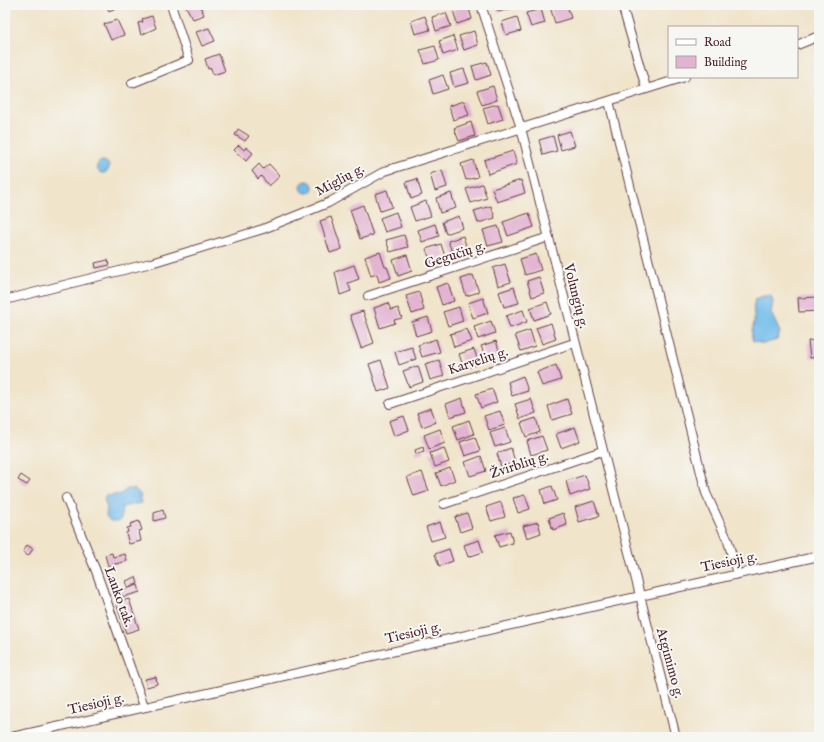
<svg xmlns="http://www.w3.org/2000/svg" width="824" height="742" font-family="'IM FELL English',serif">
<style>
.water{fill:#72bceb;stroke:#5e6e8b}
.building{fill:#e3b4d2}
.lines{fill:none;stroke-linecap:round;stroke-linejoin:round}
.street-casing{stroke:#633d43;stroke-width:10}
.street{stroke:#fff;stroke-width:8}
.labels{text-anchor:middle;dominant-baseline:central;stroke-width:4;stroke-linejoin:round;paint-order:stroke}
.street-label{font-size:14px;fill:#4a1f2b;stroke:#f6f6f2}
</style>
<rect width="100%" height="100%" fill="#f6f6f2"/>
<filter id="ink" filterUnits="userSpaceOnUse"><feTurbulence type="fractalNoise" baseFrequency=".025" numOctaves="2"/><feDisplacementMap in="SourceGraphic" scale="8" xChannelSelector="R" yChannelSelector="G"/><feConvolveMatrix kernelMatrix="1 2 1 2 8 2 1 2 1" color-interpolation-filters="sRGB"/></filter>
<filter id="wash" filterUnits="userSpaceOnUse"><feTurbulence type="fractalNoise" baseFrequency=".012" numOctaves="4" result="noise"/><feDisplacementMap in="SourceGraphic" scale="16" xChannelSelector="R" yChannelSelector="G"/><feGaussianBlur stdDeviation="0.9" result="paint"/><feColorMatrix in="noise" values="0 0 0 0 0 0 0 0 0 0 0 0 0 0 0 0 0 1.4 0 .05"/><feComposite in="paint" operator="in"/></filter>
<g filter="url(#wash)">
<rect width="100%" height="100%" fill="#f0e4ca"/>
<!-- water -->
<path class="water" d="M97 167a6 6 0 1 1 12 0a6 6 0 1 1-12 0Z
M301 187a6 6 0 1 1 12 0a6 6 0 1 1-12 0Z
M763,296H771L773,302L771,313L780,332L777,340L763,344L753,341C750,334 753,328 754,322C755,315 752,309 755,299Z
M127,489H135L140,494L141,503L122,507L121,519L118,521H110L106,516L107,508L104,499L105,496L121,494Z"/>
<g id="blocks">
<!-- building -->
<path class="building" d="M106,5H123L109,11Z
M185,5H200L204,15L193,19Z
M468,5L472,19L457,24L453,10Z
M496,5H512L513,8L498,12Z
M558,5H567L571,18L555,23L550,7Z
M541,9L545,23L531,27L526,13Z
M446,13L451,26L436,31L432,17Z
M152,16L156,28L141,35L138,23L143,22L142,19Z
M425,16L430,30L415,34L411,21Z
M517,17L521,31L506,35L502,22Z
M117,20L124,35L111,40L104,24Z
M209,28L215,41L202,46L196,32Z
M474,31L478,45L464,50L459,36Z
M453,36L458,50L443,55L439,41Z
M435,46L439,60L425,64L420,50Z
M219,54L225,71L213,75L211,68L208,69L205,59Z
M487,62L491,75L476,80L472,66Z
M464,69L469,83L454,87L450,73Z
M443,75L448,89L433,94L429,80Z
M493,86L497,100L482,105L477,91Z
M464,101L469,115L453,120L449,106Z
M498,104L503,119L488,124L483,108Z
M471,122L475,136L459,141L454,128Z
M238,129L249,136L245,141L235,135Z
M570,131L575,146L561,150L557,135Z
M553,136L557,151L543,155L539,140Z
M239,145L244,150L246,147L253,153L246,161L234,150Z
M513,151L517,164L488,174L484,160Z
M473,160L478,177L466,180L461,164Z
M259,164L263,169L269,164L280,176L269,186L261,176L258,179L252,171Z
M442,170L447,187L435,191L430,174Z
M417,179L422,195L411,199L406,182Z
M521,180L525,193L497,202L492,189Z
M482,184L487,198L471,203L466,189Z
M387,190L392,207L380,211L375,194Z
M451,193L456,208L440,213L436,198Z
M426,201L431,216L415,221L410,207Z
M363,205L373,235L360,239L350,210Z
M491,206L495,218L478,223L474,211Z
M396,212L401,227L385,232L380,218Z
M529,213L534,227L508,236L503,222Z
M459,216L463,228L446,234L442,222Z
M331,217L342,249L330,253L320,221Z
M435,224L439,236L422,242L418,230Z
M498,226L503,242L488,246L483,230Z
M404,235L408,247L390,252L386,240Z
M463,236L468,252L454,257L448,241Z
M441,244L446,260L432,264L426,249Z
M380,252L385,267H387L391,278L379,282L377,274L371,276L365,257Z
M536,254L541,270L525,275L520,259Z
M407,255L412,271L398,276L393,260Z
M108,260L110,265L96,268L95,263Z
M505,264L511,282L498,286L493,268Z
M354,265L359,279L348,283L351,291L340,295L335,272Z
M473,275L479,292L466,296L461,279Z
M539,277L544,293L532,297L527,281Z
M448,283L454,301L442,305L436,287Z
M514,287L519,303L504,307L499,292Z
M419,292L424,310L412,314L406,296Z
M818,297L819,311L799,312L798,298Z
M483,298L488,313L473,318L468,303Z
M547,302L551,314L534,320L530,308Z
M388,303L391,310L398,308L402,318L394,320L395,323L380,328L374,308Z
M459,307L463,321L448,326L443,312Z
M523,310L527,322L510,328L506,316Z
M363,311L374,343L361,348L350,315Z
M428,317L432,331L416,336L412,322Z
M491,321L495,333L478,339L474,327Z
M551,323L556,339L542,344L536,328Z
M467,329L472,341L454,347L450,334Z
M530,330L535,346L521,351L515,335Z
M436,339L440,352L422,357L418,345Z
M819,340V357L810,358L808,341Z
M496,341L501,356L487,361L481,346Z
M412,347L416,359L399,365L395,352Z
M474,349L479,364L464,369L459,354Z
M381,360L390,388L378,392L369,364Z
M439,360L444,376L430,380L425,364Z
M556,365L561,380L542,386L537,372Z
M418,366L423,382L409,387L403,371Z
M523,376L528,391L512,396L508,382Z
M492,389L497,402L481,408L476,394Z
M462,398L466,412L450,417L446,404Z
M531,399L536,413L520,419L515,404Z
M567,399L572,414L552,420L548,406Z
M431,408L436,422L422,427L417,413Z
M500,411L505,425L489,430L484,416Z
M404,416L409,430L394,436L389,421Z
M536,418L540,432L526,437L521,423Z
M469,420L474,434L458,440L453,426Z
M575,427L580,441L561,448L556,434Z
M505,428L510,442L495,447L490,433Z
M440,429L445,443L429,449L424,435Z
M542,436L547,450L531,455L527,441Z
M475,437L480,451L465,456L460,442Z
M423,447L424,452L416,454L415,450Z
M444,448L449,462L435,467L430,453Z
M511,448L515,462L501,467L497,453Z
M481,456L486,471L470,476L465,462Z
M450,468L455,480L441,486L436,473Z
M422,472L429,491L414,496L407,477Z
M21,475L30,481L27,485L18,480Z
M585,475L590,489L570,496L566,481Z
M552,486L557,500L545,504L541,490Z
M525,495L530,509L518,513L513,498Z
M594,501L599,516L579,522L575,507Z
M501,502L505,517L491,521L486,507Z
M163,510L165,518L154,521V513Z
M467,513L472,528L460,532L455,517Z
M563,513L567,525L553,530L549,518Z
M139,521L142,530L139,531L141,541L129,544L126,533L128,532L127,528L131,527L130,524Z
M440,522L445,537L431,541L426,527Z
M538,522L541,533L527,538L523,526Z
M510,531L513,543L499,547L495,535Z
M479,540L483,552L468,557L464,545Z
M27,545L33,549L28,556L23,552Z
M449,549L453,561L439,566L435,554Z
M112,553L113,557L125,554L127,561L108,566L105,555Z
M136,577L138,584L128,587L126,581Z
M138,585L140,592L123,597L120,591Z
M129,599L139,629L126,633L116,603Z
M156,677L157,684L147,687L145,679Z"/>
</g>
</g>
<g filter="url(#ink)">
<use href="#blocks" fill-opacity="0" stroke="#633d43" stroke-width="1"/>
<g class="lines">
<!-- street casing -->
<g class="street-casing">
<path id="street" d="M481,5L521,128L676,737
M622,5L646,88
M797,45L819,36
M132,83L189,60L171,5
M609,101L706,493L728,541L737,574
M368,296L549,237
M5,300L151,263L263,229L328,203L385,171L685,77
M390,404L574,343
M66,498L96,571L144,706
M444,504L602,451
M12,737L819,556"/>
</g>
<!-- street -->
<use href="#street" class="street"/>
</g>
</g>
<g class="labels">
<!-- street labels -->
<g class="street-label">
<text transform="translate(340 180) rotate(-28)">Miglių g.</text>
<text transform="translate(455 255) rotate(-18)">Gegučių g.</text>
<text transform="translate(576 296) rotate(76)">Volungių g.</text>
<text transform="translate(478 361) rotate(-18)">Karvelių g.</text>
<text transform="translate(519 465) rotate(-18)">Žvirblių g.</text>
<text transform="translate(729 562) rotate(-12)">Tiesioji g.</text>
<text transform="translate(119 597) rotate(70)">Lauko tak.</text>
<text transform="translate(413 633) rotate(-13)">Tiesioji g.</text>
<text transform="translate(670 663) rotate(75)">Atgimimo g.</text>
<text transform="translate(96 704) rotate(-13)">Tiesioji g.</text>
</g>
</g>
<!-- margin -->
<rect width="824" height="742" fill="none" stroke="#f6f6f2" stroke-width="20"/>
<!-- legend -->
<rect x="668" y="26" width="130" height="52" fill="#f6f6f2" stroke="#b1a0a2"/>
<rect x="676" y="39" width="20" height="6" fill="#ffffff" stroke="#b1a0a2"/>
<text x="704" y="46" font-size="12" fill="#4a1f2b">Road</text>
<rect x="676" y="56" width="20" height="12" fill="#e3b4d2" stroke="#b1a0a2"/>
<text x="704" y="66" font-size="12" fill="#4a1f2b">Building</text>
</svg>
